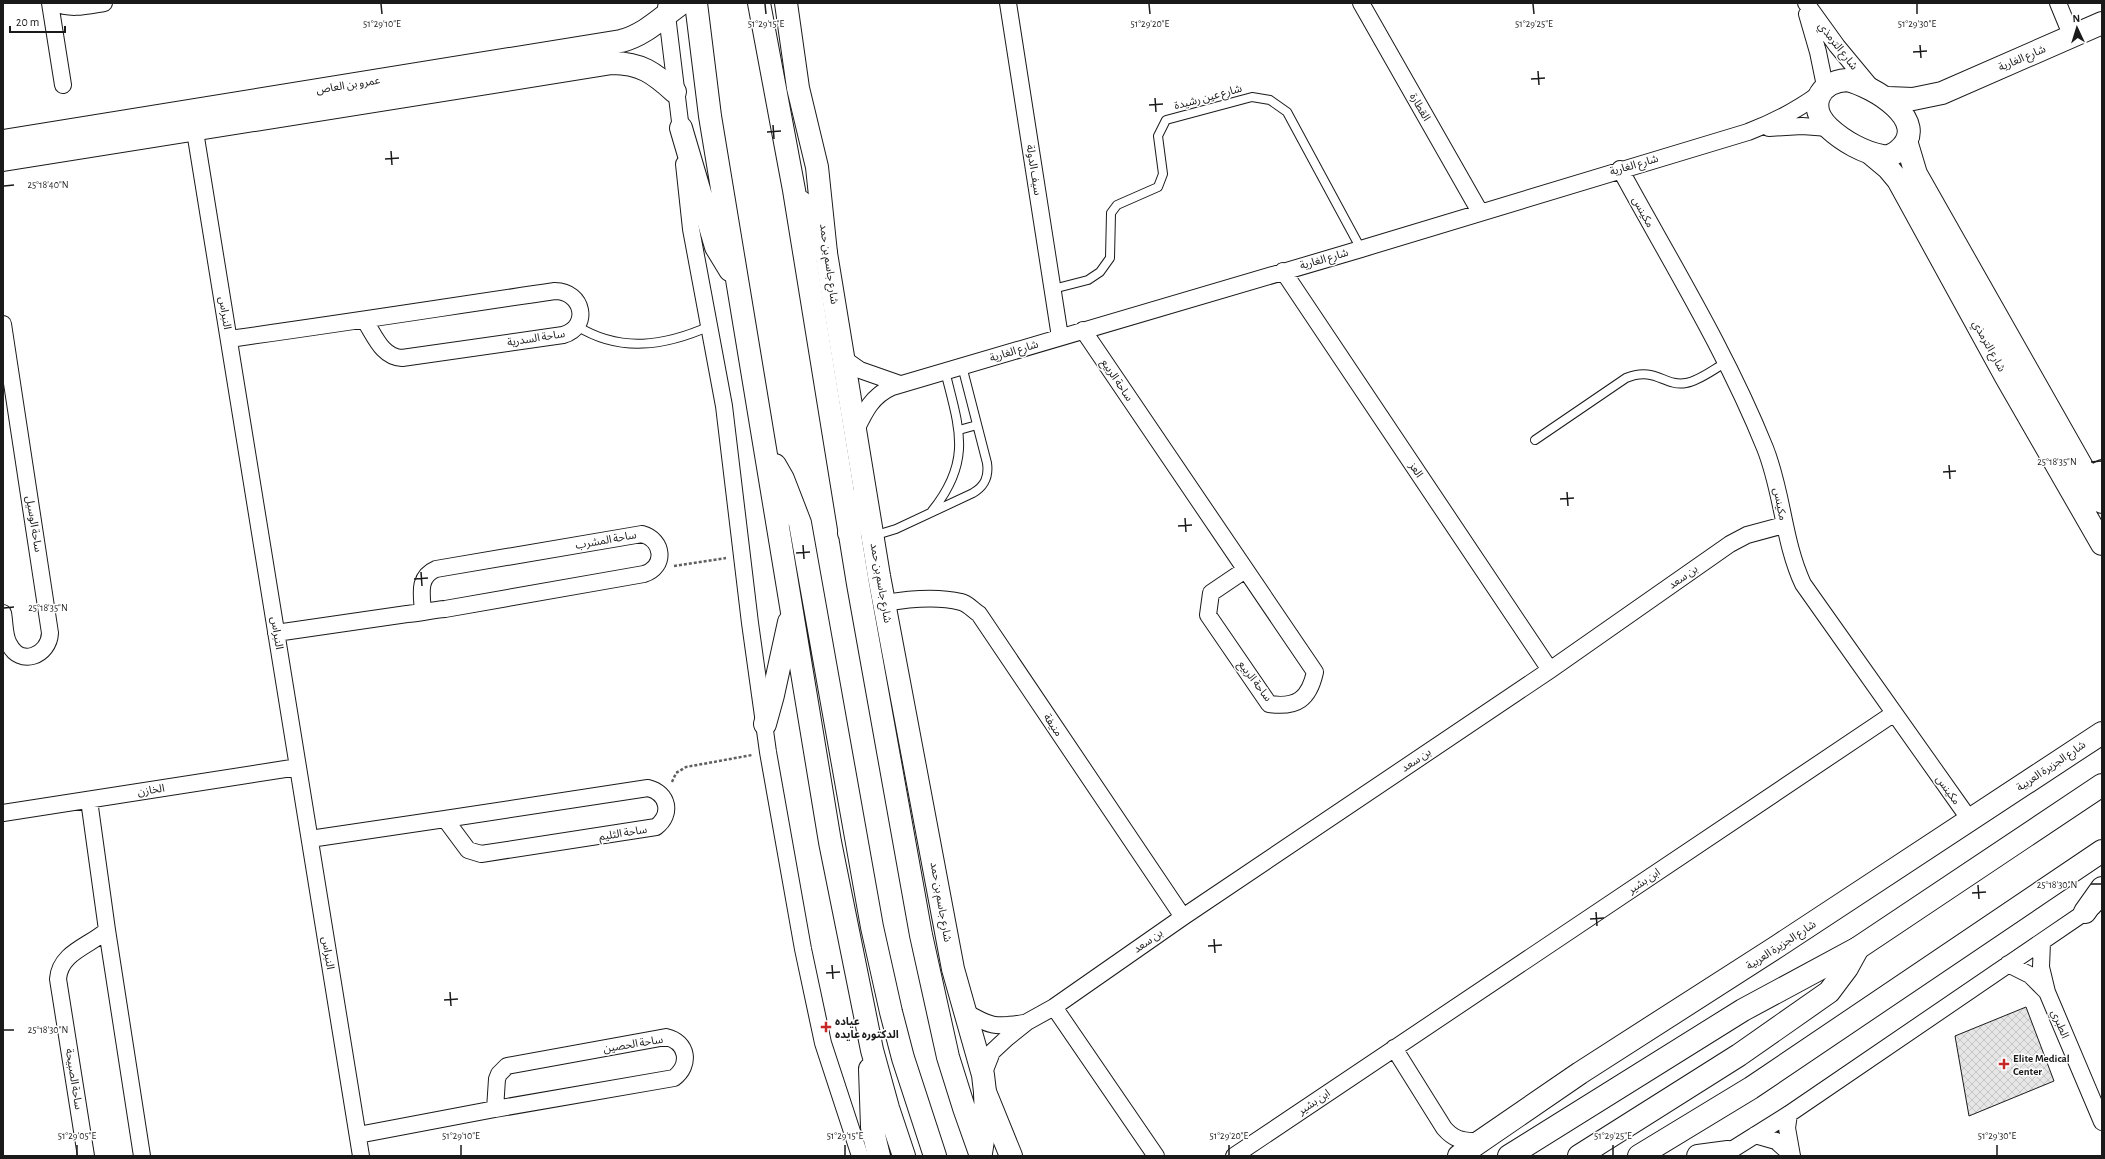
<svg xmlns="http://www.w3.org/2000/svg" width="2105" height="1159" font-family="'Alegreya Sans','Noto Sans Arabic',sans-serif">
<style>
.building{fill:url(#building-cross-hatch);stroke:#1a1a1a}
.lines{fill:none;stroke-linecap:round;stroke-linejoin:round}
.lane-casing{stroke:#1a1a1a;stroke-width:10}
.street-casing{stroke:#1a1a1a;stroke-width:18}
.secondary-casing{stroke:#1a1a1a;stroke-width:24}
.primary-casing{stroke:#1a1a1a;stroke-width:24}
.path{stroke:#5f5f5f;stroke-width:2.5;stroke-dasharray:3 2;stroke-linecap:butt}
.lane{stroke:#fff;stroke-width:8}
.street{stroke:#fff;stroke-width:16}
.secondary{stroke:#fff;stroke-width:22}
.primary{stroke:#fff;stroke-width:22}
.ticks{fill:none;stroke:#1a1a1a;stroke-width:1.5}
.poi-dot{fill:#c62828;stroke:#fff;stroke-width:1.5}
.labels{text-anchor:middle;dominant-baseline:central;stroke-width:3;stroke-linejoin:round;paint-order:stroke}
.street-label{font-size:11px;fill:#1a1a1a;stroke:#fff}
.poi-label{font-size:11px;font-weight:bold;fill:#1a1a1a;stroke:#fff;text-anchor:start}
.ticks-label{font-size:10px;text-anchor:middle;fill:#1a1a1a;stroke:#fff;stroke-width:3;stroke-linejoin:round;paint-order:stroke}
</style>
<defs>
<pattern id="building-cross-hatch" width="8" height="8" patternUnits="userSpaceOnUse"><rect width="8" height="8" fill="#e6e6e6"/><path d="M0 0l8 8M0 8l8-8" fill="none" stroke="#c5c5c5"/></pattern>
</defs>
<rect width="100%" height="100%" fill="#fff"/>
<!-- building -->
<path class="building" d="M2026,1007L2054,1081L1969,1116L1955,1036Z"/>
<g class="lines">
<!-- lane casing -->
<g class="lane-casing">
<path id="lane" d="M1053,289L1088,280L1100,272L1110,258L1111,213L1117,205L1158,187L1163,174L1158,136L1166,120L1252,97L1270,100L1287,112L1361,249
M577,326C620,353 665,346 710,326
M959,430L977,425
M1535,440L1626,378C1656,366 1664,387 1686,383C1699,381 1714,369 1725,363
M932,511C973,460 959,428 945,371
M873,536L896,529L973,493C985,486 989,477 987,463L962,366"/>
</g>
<!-- street casing -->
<g class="street-casing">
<path id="street" d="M50,3L63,85
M55,3C71,10 86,6 104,3
M1008,3L1060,337
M1361,3L1480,212
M1806,3L1837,46L1871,87
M2058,3L2072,37
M666,7L682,138
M1807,14L1818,52L1825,86
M193,119L361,1156
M1769,128L1802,126L1829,128
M684,164L691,229L724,406L750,623L768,752L803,949L823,1043L860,1156
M1620,169C1670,261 1726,351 1765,448C1783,493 1783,541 1803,584L1970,820
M1283,271L1550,670
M3,324L50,633C49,656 20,667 9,644C4,636 5,623 3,613
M1083,330L1315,672C1309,699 1297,708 1269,704L1208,615L1211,593L1245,570
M229,339C338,324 446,307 555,291C583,291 591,327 563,335L402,358C382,357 375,336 365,321
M843,358L860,370L900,384
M856,430C865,411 872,396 892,387L1361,249L1748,132C1774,122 1796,111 1819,94
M2078,481L2102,468
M885,603C908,599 937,596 961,602C967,603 973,610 979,614L1183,917
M276,633L407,614C420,613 432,610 445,609L644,574C666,567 664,540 642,534L436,569C417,577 422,595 423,612
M648,788C668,793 673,814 656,827L481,854L468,850L445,819Z
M89,800L107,930
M3,813L298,767
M310,839L445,819
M2042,942L2041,967L2047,992L2102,1122
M2008,964L2030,975L2046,991
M1054,1007L1156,1156
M964,1011C989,1026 995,1028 1024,1023
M666,1037C688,1042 691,1065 674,1078L495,1109L497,1079L499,1074L507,1066Z
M1394,1048L1444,1128C1456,1142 1464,1140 1481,1142
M983,1075L992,1052L1007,1038L1027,1022L1054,1007L1183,917L1550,670L1730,544L1747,535L1784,525
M1789,1114L1787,1128L1792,1156
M358,1135L495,1109
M1755,1135L1776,1141L1792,1155
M86,1156L58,979C60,952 90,946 107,930L142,1156
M1234,1156L1893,714
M1722,1156L1789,1114L2094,906"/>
</g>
<!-- secondary casing -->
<g class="secondary-casing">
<path id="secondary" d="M786,3L798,88L817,167L826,253L879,576L953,969L983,1075L985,1092L1011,1156
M1847,80C1873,86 1932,121 1899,150C1895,154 1888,157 1883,156C1864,153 1843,141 1829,128C1807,107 1818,82 1847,80Z
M1888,98L1913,99L1942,93L2102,23
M3,141L621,41C645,35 662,17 682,3
M1907,144L1916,174L2102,502
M1870,153L1888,168L1898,180L2006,377L2102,544
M3,160L612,63C641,63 654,73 675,92
M2085,912L2102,888
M1459,1156L1580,1073L1778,946L2102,733
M1509,1156L1743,1010L1858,948L2102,785
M1639,1156L1751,1088L2102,851
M1698,1156L1728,1152"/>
</g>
<!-- primary casing -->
<g class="primary-casing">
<path id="primary" d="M696,3L710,116L830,842L872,1050L888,1108L904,1156
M759,3L794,190L858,584L921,935L948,1057L964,1108L981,1156
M681,128L716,247L730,270
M801,202L817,232L826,253
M775,465L783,479L800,523L872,927L891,1012L903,1058L935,1156
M849,533L865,494
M765,724L773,695L789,622
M870,1069L872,1127L879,1156
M981,1153L986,1121L985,1092
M1579,1156L1739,1055L1829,992L1847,968L1858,948"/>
</g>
<!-- path -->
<path class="path" d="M674,566L726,558
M672,782L676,773L686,767L752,755"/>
<!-- lane -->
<use href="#lane" class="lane"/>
<!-- street -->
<use href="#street" class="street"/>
<!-- secondary -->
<use href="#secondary" class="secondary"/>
<!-- primary -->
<use href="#primary" class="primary"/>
</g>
<!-- ticks -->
<path class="ticks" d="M381,4L382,14M765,4L766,14M1149,4L1150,14M1533,4L1534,14M1917,4V14M1920,45L1921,58M1913,52L1927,51M1538,71L1539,85M1531,79L1545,78M1155,98L1156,112M1149,105L1163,104M773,125L774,139M767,132L781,131M391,151L392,165M385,159L399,158M4,186L14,185M2091,462L2101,461M1949,465L1950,479M1943,472L1956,471M1567,492L1568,506M1560,499L1574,498M1185,518L1186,532M1178,526L1192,525M803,545L804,559M796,553L810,552M421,572L422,586M414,579L428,578M4,608L14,607M2091,884H2101M1978,885L1979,899M1972,893L1986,892M1596,912L1597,926M1590,919L1604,918M1214,939L1215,953M1208,946L1222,945M832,965L833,979M826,973L840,972M450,992L451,1006M444,1000L458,999M4,1030H14M77,1145V1155M461,1145V1155M845,1145V1155M1229,1145V1155M1613,1145V1155M1997,1145V1155"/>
<!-- markers -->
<g class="poi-dot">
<path d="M824 1021h4v4h4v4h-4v4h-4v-4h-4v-4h4z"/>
<path d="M2002 1058h4v4h4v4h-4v4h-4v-4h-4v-4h4z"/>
</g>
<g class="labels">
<!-- street labels -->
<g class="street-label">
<text transform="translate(1838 46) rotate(52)">شارع الترمذي</text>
<text transform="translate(2022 58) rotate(-23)">شارع الغارية</text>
<text transform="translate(348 85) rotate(-9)">عمرو بن العاص</text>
<text transform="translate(1208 97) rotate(-15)">شارع عين رشيدة</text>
<text transform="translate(1420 107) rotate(60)">القطارة</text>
<text transform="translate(1634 165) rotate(-16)">شارع الغارية</text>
<text transform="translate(1034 170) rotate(81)">سيف الدولة</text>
<text transform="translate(1643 212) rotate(61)">مكينس</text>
<text transform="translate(1324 259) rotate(-16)">شارع الغارية</text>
<text transform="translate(829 264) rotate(82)">شارع جاسم بن حمد</text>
<text transform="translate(225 313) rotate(81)">النبراس</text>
<text transform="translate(536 338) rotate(-9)">ساحة السدرية</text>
<text transform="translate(1989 346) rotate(61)">شارع الترمذي</text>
<text transform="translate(1014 351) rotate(-17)">شارع الغارية</text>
<text transform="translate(1117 380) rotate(56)">ساحة الربيع</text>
<text transform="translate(1416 470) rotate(56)">العز</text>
<text transform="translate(1780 504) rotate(79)">مكينس</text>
<text transform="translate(34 524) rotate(81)">ساحة الوسيل</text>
<text transform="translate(606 540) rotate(-10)">ساحة المشرب</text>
<text transform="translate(1683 577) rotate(-35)">بن سعد</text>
<text transform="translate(881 583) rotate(80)">شارع جاسم بن حمد</text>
<text transform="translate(277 633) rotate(81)">النبراس</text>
<text transform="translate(1255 681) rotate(53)">ساحة الربيع</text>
<text transform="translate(1053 725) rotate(56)">منيفة</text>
<text transform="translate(1416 760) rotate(-34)">بن سعد</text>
<text transform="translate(2051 766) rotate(-34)">شارع الجزيرة العربية</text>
<text transform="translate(151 790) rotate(-9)">الخازن</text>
<text transform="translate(1948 790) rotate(54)">مكينس</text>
<text transform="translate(623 833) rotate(-9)">ساحة الثليم</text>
<text transform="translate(1644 881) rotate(-34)">ابن بشير</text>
<text transform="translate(941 902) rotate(80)">شارع جاسم بن حمد</text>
<text transform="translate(1148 941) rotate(-35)">بن سعد</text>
<text transform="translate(1781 945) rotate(-33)">شارع الجزيرة العربية</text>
<text transform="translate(328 953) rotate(81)">النبراس</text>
<text transform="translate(2060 1024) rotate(67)">الطبري</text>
<text transform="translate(633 1044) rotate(-9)">ساحة الحصين</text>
<text transform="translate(74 1079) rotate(81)">ساحة الصبيحة</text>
<text transform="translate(1314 1102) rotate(-34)">ابن بشير</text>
</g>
<!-- poi labels -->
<g class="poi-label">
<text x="835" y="1021">عياده<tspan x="835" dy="13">الدكتوره عايده</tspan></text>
<text x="2013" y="1058">Elite Medical<tspan x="2013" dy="13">Center</tspan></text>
</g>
</g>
<g class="ticks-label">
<text x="382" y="27">51°29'10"E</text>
<text x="766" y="27">51°29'15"E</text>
<text x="1150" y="27">51°29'20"E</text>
<text x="1534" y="27">51°29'25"E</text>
<text x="1917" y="27">51°29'30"E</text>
<text x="48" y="188">25°18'40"N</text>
<text x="2057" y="465">25°18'35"N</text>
<text x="48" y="611">25°18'35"N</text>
<text x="2057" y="888">25°18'30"N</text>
<text x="48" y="1033">25°18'30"N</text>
<text x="77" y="1139">51°29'05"E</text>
<text x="461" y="1139">51°29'10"E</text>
<text x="845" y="1139">51°29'15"E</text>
<text x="1229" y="1139">51°29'20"E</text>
<text x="1613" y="1139">51°29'25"E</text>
<text x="1997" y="1139">51°29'30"E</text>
</g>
<!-- border -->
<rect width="2105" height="1159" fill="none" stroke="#1a1a1a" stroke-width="8"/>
<!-- north arrow -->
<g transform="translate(2077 28) rotate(356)" stroke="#ffffff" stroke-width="3" paint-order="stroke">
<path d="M0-3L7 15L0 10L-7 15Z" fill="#1a1a1a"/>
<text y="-6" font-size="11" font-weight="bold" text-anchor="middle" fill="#1a1a1a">N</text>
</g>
<!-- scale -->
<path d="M10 26v6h55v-6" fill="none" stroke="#1a1a1a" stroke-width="2"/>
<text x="16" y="26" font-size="12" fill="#1a1a1a" stroke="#ffffff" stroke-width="3" paint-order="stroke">20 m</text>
</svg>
